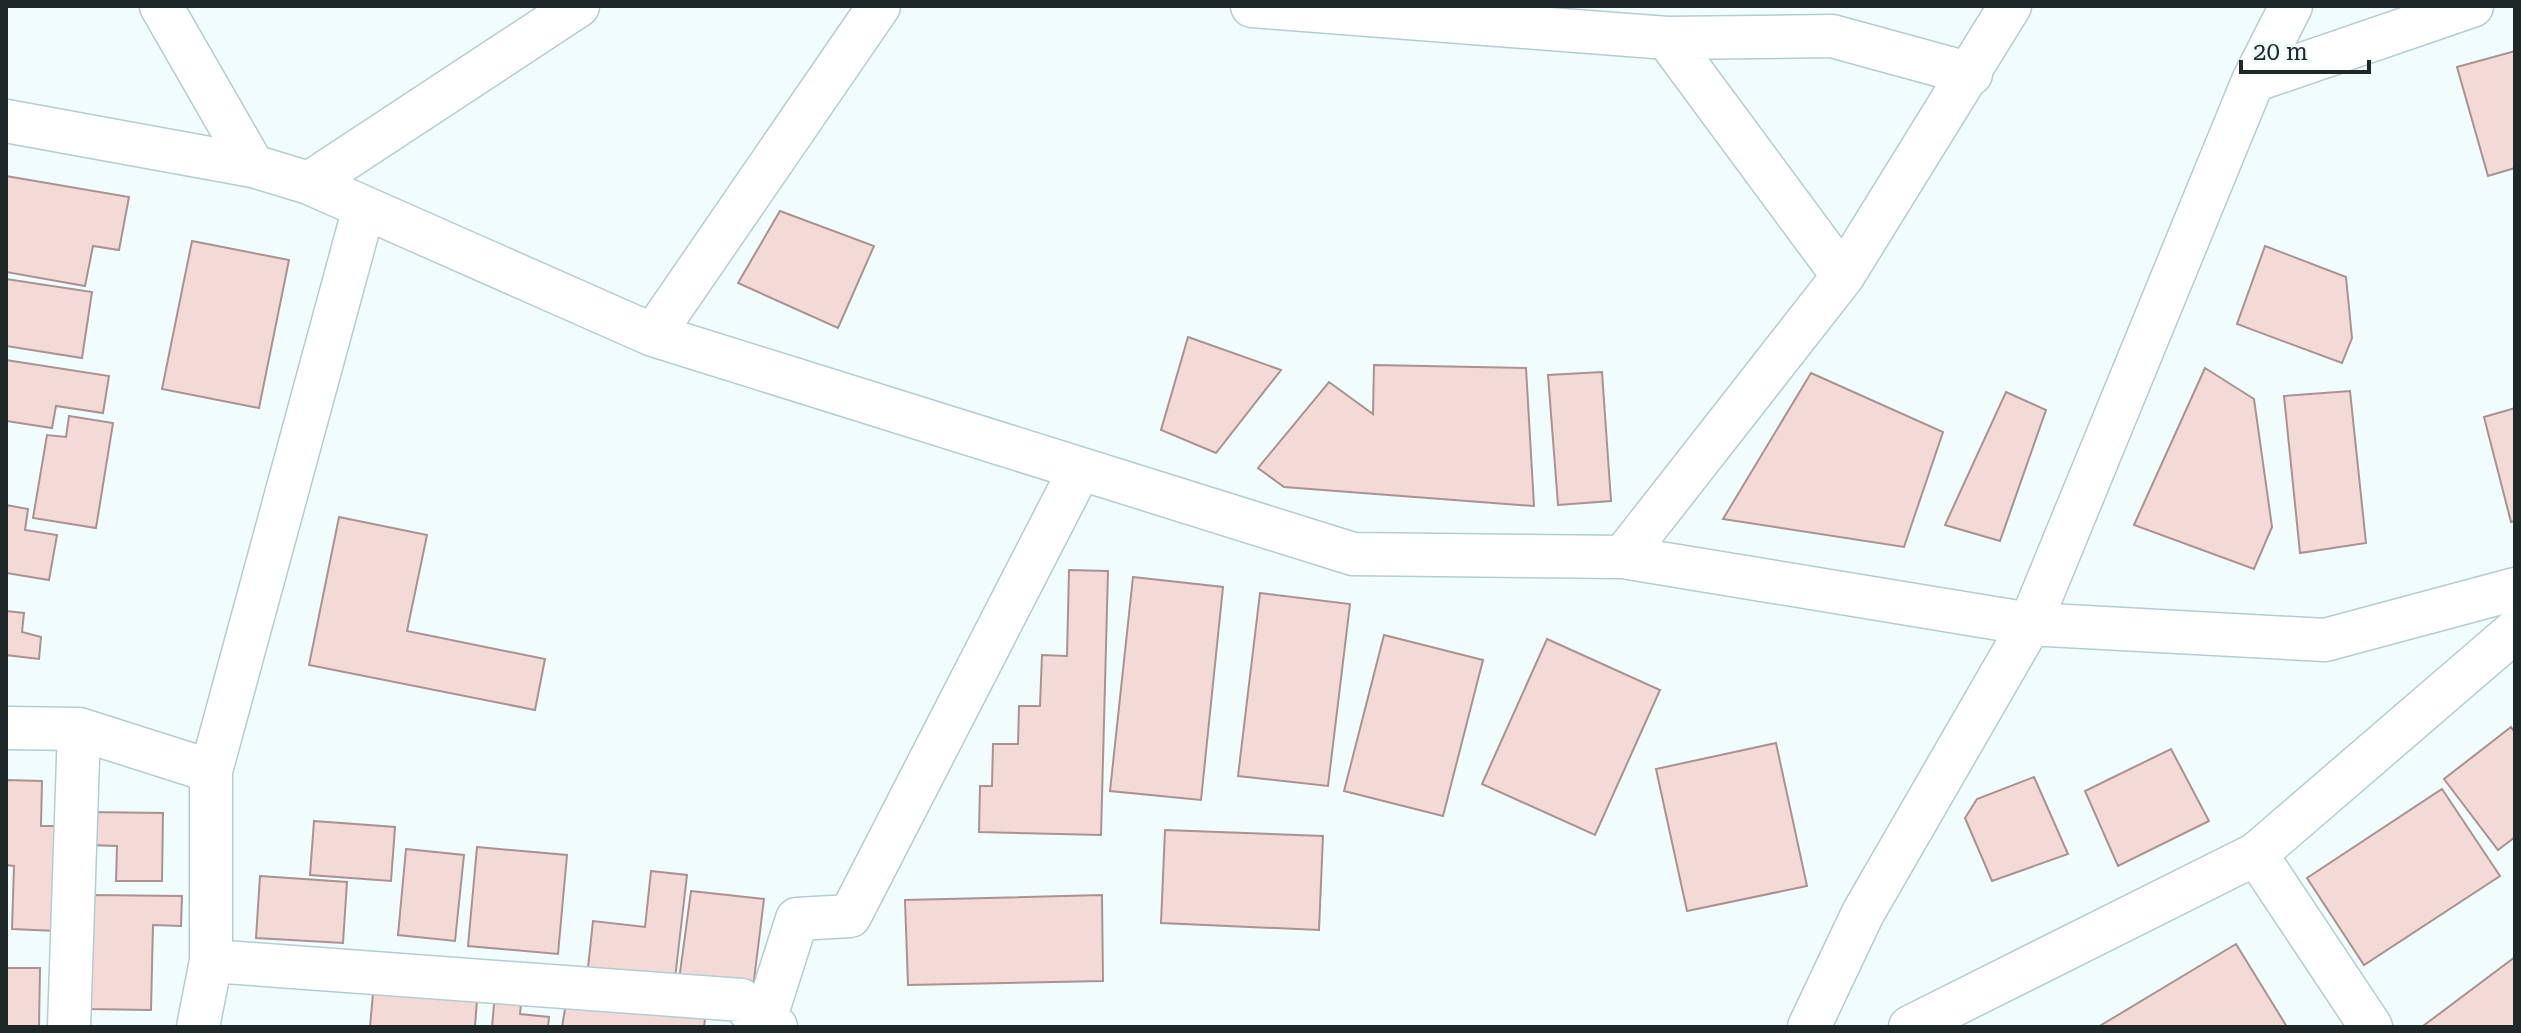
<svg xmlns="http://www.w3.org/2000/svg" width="2521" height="1033" font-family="'Roboto Serif',serif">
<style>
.building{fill:#f3dad7;stroke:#a9928f;stroke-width:2}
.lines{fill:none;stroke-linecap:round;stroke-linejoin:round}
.minor-casing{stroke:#b3cdd1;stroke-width:45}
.minor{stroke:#fff;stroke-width:42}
</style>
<rect width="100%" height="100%" fill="#f1fcfd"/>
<!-- building -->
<path class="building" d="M2515,51V168L2488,176L2457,67Z
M6,176L129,197L119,250L93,246L85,286L6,272Z
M780,211L874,246L838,328L738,283Z
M192,241L289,260L259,408L162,389Z
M2265,246L2346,277L2352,338L2342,363L2237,324Z
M6,279L92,292L82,358L6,346Z
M1188,337L1281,370L1216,453L1161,430Z
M6,360L109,376L103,413L56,406L52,428L6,421Z
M1374,365L1526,368L1534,506L1284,487L1258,468L1329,382L1373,414Z
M2205,368L2254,399L2272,527L2254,569L2134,525Z
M1602,372L1611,501L1558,505L1548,375Z
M1811,373L1943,432L1904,547L1723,519Z
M2350,391L2366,543L2300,553L2284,396Z
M2006,392L2046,410L2000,541L1945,525Z
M2515,408V521L2511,522L2484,417Z
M69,416L113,423L96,528L33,518L47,435L66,437Z
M6,505L28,509L25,530L57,535L49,580L6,573Z
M339,517L427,535L407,631L545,659L535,710L309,665Z
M1069,570L1108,571L1101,835L979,832L980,786H992L993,744H1018L1019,706H1040L1042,655L1067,656Z
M1133,577L1223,587L1201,800L1110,791Z
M1260,593L1350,604L1328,786L1238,776Z
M6,611L24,613L22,632L41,637L39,659L6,655Z
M1384,635L1483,660L1443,816L1344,791Z
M1547,639L1660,690L1595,835L1482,784Z
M2511,727L2515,733V837L2498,850L2444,779Z
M1776,743L1807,886L1687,911L1656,769Z
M2171,749L2209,821L2118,866L2085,791Z
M2034,777L2068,854L1992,881L1965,818L1977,799Z
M6,780L42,781L41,826H60L57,931L12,929L14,866L6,865Z
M2442,789L2500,876L2364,965L2307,878Z
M89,812L163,813L162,881H116L117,846L89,845Z
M314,821L395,827L391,881L310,875Z
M1165,830L1323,836L1319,930L1161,923Z
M477,847L567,855L558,954L468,946Z
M406,849L464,855L455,941L398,935Z
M651,871L687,875L674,987L587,977L593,921L645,927Z
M260,876L347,882L343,943L256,938Z
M691,891L764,899L753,988L679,980Z
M90,895L182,896L181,926L153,925L151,1010L88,1009Z
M1102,895L1103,981L908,985L905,900Z
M2236,944L2287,1027H2098Z
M2515,957V1027L2423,1026Z
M6,968H40L39,1027H6Z
M568,991L706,1012L704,1027H562Z
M373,993L477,999L475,1027H370Z
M495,993L522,995L520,1014L549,1017L548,1027H492Z"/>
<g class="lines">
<!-- minor casing -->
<g class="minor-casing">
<path id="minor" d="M161,6L253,166
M1252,6L1667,38L1832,36L1971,74
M1667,38L1843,276
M2253,81L2472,6
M6,121L253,166L309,183L653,335L1353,554L1623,557L2030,624L2325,640L2515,589
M309,183L578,6
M653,335L879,6
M1623,557L1843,276L2010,6
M6,728L79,729L211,771
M2256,854L2371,1027
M211,961L741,1000L763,1026L776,1027
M763,1026L797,919L850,916L1080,469
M69,1027L79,729
M198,1027L211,961V771L364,208
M1809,1027L1863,913L2030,624L2253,81L2291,6
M1910,1027L2256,854L2515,631"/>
</g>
<!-- minor -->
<use href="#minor" class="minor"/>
</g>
<!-- border -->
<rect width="2521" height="1033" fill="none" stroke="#1e2829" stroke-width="16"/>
<!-- scale -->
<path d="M2241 60v12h128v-12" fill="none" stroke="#1e2829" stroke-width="4"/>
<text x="2253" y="60" font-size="24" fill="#1e2829" stroke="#f1fcfd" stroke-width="6" paint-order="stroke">20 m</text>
</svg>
